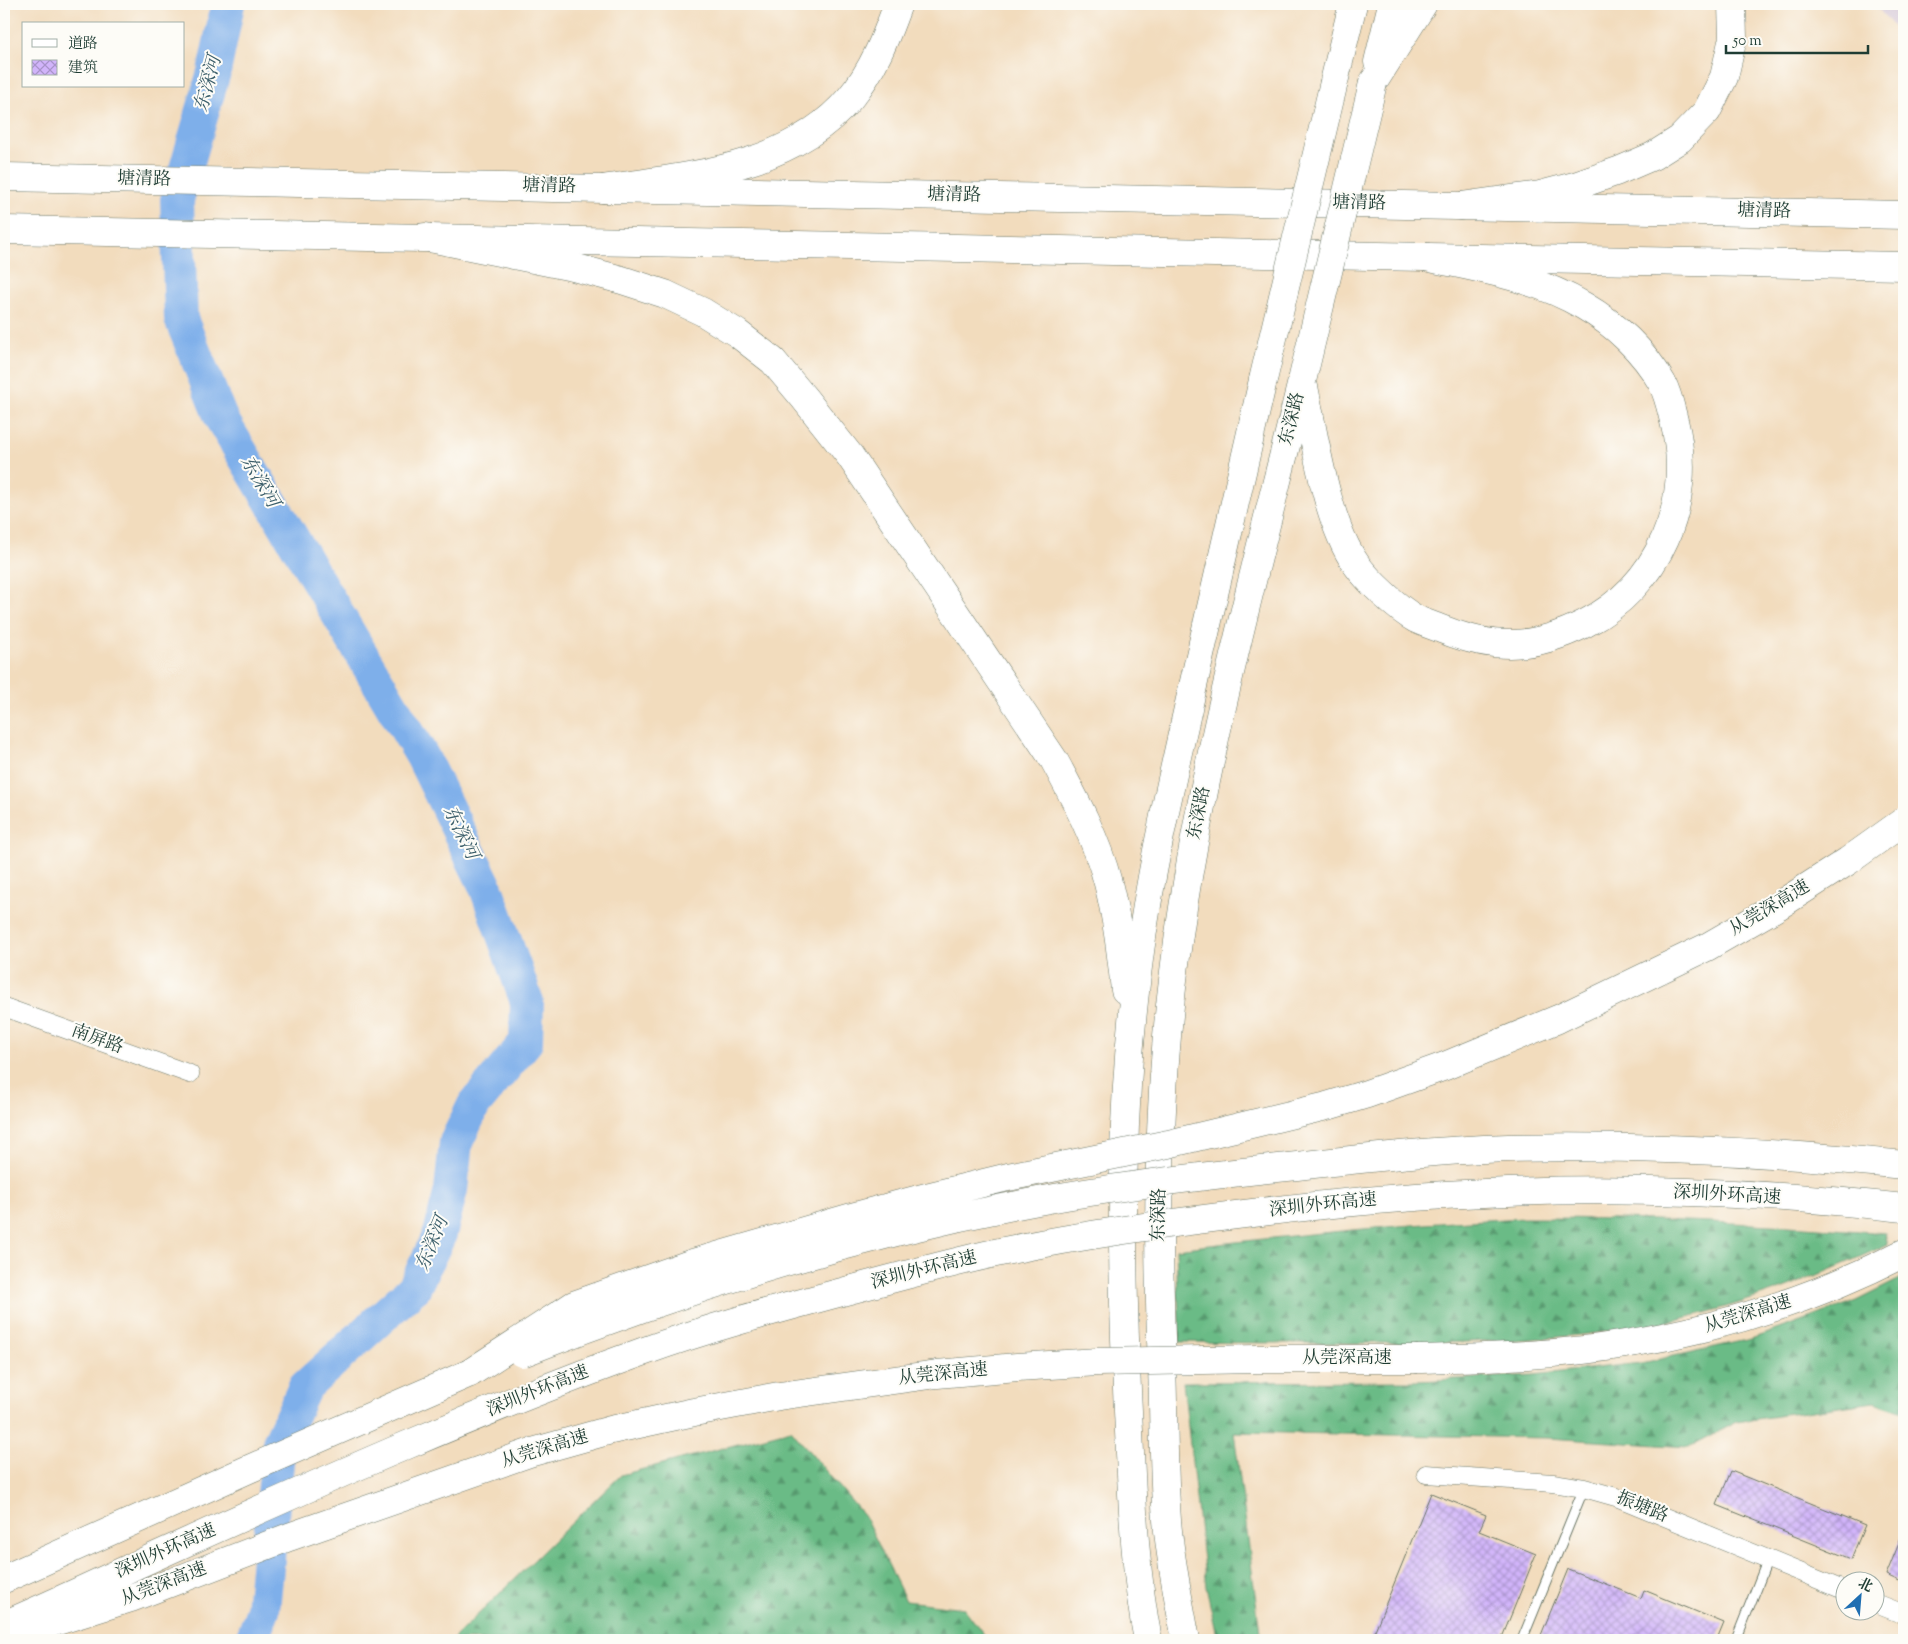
<svg xmlns="http://www.w3.org/2000/svg" width="1908" height="1644" font-family="'Sorts Mill Goudy','Noto Serif SC',serif">
<style>
.industrial{fill:#cebed1}
.forest{fill:url(#forest-firs);stroke:#447c5d}
.lines{fill:none;stroke-linecap:round;stroke-linejoin:round}
.river{stroke:#7eafea;stroke-width:34}
.building{fill:url(#building-cross-hatch)}
.lane-casing{stroke:#697564;stroke-width:11}
.street-casing{stroke:#697564;stroke-width:19}
.primary-casing{stroke:#697564;stroke-width:29}
.highway-casing{stroke:#697564;stroke-width:29}
.lane{stroke:#fff;stroke-width:9}
.street{stroke:#fff;stroke-width:18}
.primary{stroke:#fff;stroke-width:28}
.highway{stroke:#fff;stroke-width:28}
.highway-bridge-casing{stroke:#697564;stroke-width:29;stroke-linecap:butt}
.highway-bridge{stroke:#fff;stroke-width:28}
.labels{text-anchor:middle;dominant-baseline:central;stroke-width:4;stroke-linejoin:round;paint-order:stroke}
.street-label{font-size:18px;fill:#1f3d34;stroke:#fdfcf7}
.water-label{font-size:19px;font-style:italic;fill:#3c5f6b;stroke:#fdfcf7}
</style>
<defs>
<pattern id="forest-firs" width="22" height="20" patternUnits="userSpaceOnUse" patternTransform="scale(1.25)"><rect width="22" height="20" fill="#6abb86"/><path d="M5 1l3.5 6h-7zM16 11l3.5 6h-7z" fill="#57996e"/></pattern>
<pattern id="building-cross-hatch" width="8" height="8" patternUnits="userSpaceOnUse" patternTransform="scale(1.25)"><rect width="8" height="8" fill="#d1b4fa"/><path d="M0 0l8 8M0 8l8-8" fill="none" stroke="#a994cb"/></pattern>
</defs>
<rect width="100%" height="100%" fill="#fdfcf7"/>
<filter id="ink" filterUnits="userSpaceOnUse"><feTurbulence type="fractalNoise" baseFrequency=".02" numOctaves="2"/><feDisplacementMap in="SourceGraphic" scale="10" xChannelSelector="R" yChannelSelector="G"/><feConvolveMatrix kernelMatrix="1 2 1 2 8 2 1 2 1" color-interpolation-filters="sRGB"/></filter>
<filter id="wash" filterUnits="userSpaceOnUse"><feTurbulence type="fractalNoise" baseFrequency=".0096" numOctaves="4" result="noise"/><feDisplacementMap in="SourceGraphic" scale="20" xChannelSelector="R" yChannelSelector="G"/><feGaussianBlur stdDeviation="1.12" result="paint"/><feColorMatrix in="noise" values="0 0 0 0 0 0 0 0 0 0 0 0 0 0 0 0 0 1.4 0 .05"/><feComposite in="paint" operator="in"/></filter>
<g filter="url(#wash)">
<rect width="100%" height="100%" fill="#f2dcbd"/>
<!-- industrial -->
<path class="industrial" d="M1874,4H1904V23L1895,28Z"/>
<!-- forest -->
<path class="forest" d="M1526,1218C1646,1218 1765,1223 1885,1233L1888,1244C1820,1276 1748,1304 1675,1320C1572,1342 1466,1343 1362,1343C1301,1343 1241,1343 1180,1342L1176,1249C1293,1235 1409,1223 1526,1218Z
M1904,1277V1412L1874,1402L1736,1422L1689,1447L1548,1438L1234,1432L1261,1640H1218L1206,1587L1183,1382L1419,1381L1534,1375L1642,1363L1751,1339L1856,1301Z
M791,1430L865,1517L906,1601L964,1608L985,1636L970,1640H452L621,1475Z"/>
<g class="lines">
<!-- river -->
<path class="river" d="M228,4L214,72L177,200L181,319L221,418L422,756L485,885L527,1002L526,1042L474,1105L456,1142L451,1190L440,1234L414,1288L305,1387L279,1443L263,1610L252,1640"/>
</g>
<g id="blocks">
<!-- building -->
<path class="building" d="M1731,1471L1865,1525L1851,1559L1717,1505Z
M1431,1493L1486,1515L1479,1531L1536,1554L1501,1640H1371Z
M1904,1531V1583L1886,1575Z
M1568,1569L1641,1598L1644,1590L1724,1623L1717,1640H1539Z"/>
</g>
</g>
<g filter="url(#ink)">
<use href="#blocks" fill-opacity="0" stroke="#697564" stroke-width="1"/>
<g class="lines">
<!-- lane casing -->
<g class="lane-casing">
<path id="lane" d="M1522,1640L1584,1488
M1736,1640L1768,1559"/>
</g>
<!-- street casing -->
<g class="street-casing">
<path id="street" d="M4,1007L190,1074
M1426,1474L1553,1483L1584,1488L1616,1497L1846,1591
M1876,1603L1904,1614"/>
</g>
<!-- primary casing -->
<g class="primary-casing">
<path id="primary" d="M4,177L1904,215
M4,230L1904,266"/>
</g>
<!-- highway casing -->
<g class="highway-casing">
<path id="highway" d="M1378,62L1392,4
M1334,82L1353,4
M1373,83L1423,4
M603,189C688,176 791,169 850,98C873,71 886,37 898,4
M1461,206L1540,195L1578,185L1618,171L1653,156L1680,139L1707,111L1724,77L1733,38L1732,4
M425,237L573,267L622,280L665,294L703,312L737,333L773,361L804,398L850,456L1054,760C1075,799 1097,840 1108,883C1117,918 1121,954 1125,990
M1304,387C1315,439 1326,521 1356,564C1368,581 1398,609 1416,619C1424,623 1434,626 1444,630C1495,650 1534,649 1584,624C1659,586 1695,502 1674,421C1671,409 1668,394 1662,383C1644,351 1615,324 1584,306C1536,277 1480,269 1426,257
M1418,1359C1487,1357 1557,1356 1625,1344C1723,1328 1816,1298 1904,1253
M4,1579L249,1469L470,1373
M1148,1640C1133,1565 1132,1487 1128,1411C1120,1249 1119,1085 1144,924C1157,840 1177,757 1196,673C1218,575 1241,478 1263,380
M1186,1640C1179,1601 1170,1560 1167,1520C1163,1469 1164,1417 1162,1366C1157,1241 1157,1113 1172,988C1196,782 1253,581 1302,381"/>
</g>
<!-- lane -->
<use href="#lane" class="lane"/>
<!-- street -->
<use href="#street" class="street"/>
<!-- primary -->
<use href="#primary" class="primary"/>
<!-- highway -->
<use href="#highway" class="highway"/>
<!-- highway-bridge casing -->
<g class="highway-bridge-casing">
<path id="highway-bridge" d="M1263,380L1334,82
M1302,381L1373,83
M522,1353C689,1287 862,1234 1038,1201C1123,1185 1210,1175 1297,1166C1367,1158 1438,1150 1508,1148C1640,1145 1773,1152 1904,1165
M470,1373L574,1305L693,1263L852,1217L930,1196L1008,1177L1168,1144L1327,1106L1367,1094L1445,1066L1558,1019L1707,947L1778,906L1848,861L1904,821
M4,1625C62,1600 118,1573 176,1547C329,1478 484,1409 642,1352C708,1328 775,1310 842,1292C890,1279 938,1266 986,1255C1077,1235 1169,1223 1261,1212C1343,1202 1425,1195 1508,1192C1637,1187 1776,1194 1904,1208
M29,1630L131,1598L289,1537L529,1453L611,1430L694,1412L779,1396L937,1374L1017,1367L1098,1362L1257,1359H1418"/>
</g>
<!-- highway-bridge -->
<use href="#highway-bridge" class="highway-bridge"/>
</g>
</g>
<g class="labels">
<!-- street labels -->
<g class="street-label">
<text transform="translate(144 180) rotate(1)">塘清路</text>
<text transform="translate(549 187) rotate(1)">塘清路</text>
<text transform="translate(954 196) rotate(1)">塘清路</text>
<text transform="translate(1359 204) rotate(1)">塘清路</text>
<text transform="translate(1764 212) rotate(1)">塘清路</text>
<text transform="translate(1293 419) rotate(-76)">东深路</text>
<text transform="translate(1200 813) rotate(-79)">东深路</text>
<text transform="translate(1770 909) rotate(-31)">从莞深高速</text>
<text transform="translate(97 1040) rotate(20)">南屏路</text>
<text transform="translate(1727 1196) rotate(3)">深圳外环高速</text>
<text transform="translate(1323 1206) rotate(-6)">深圳外环高速</text>
<text transform="translate(1160 1215) rotate(-89)">东深路</text>
<text transform="translate(924 1271) rotate(-14)">深圳外环高速</text>
<text transform="translate(1748 1315) rotate(-17)">从莞深高速</text>
<text x="1347" y="1359">从莞深高速</text>
<text transform="translate(943 1375) rotate(-6)">从莞深高速</text>
<text transform="translate(538 1392) rotate(-22)">深圳外环高速</text>
<text transform="translate(545 1450) rotate(-17)">从莞深高速</text>
<text transform="translate(1642 1508) rotate(22)">振塘路</text>
<text transform="translate(166 1552) rotate(-24)">深圳外环高速</text>
<text transform="translate(164 1585) rotate(-21)">从莞深高速</text>
</g>
<!-- water labels -->
<g class="water-label">
<text transform="translate(209 84) rotate(-75)">东深河</text>
<text transform="translate(259 482) rotate(59)">东深河</text>
<text transform="translate(460 833) rotate(64)">东深河</text>
<text transform="translate(433 1244) rotate(-68)">东深河</text>
</g>
</g>
<!-- margin -->
<rect width="1908" height="1644" fill="none" stroke="#fdfcf7" stroke-width="20"/>
<!-- legend -->
<rect x="22" y="22" width="162" height="65" fill="#fdfcf7" stroke="#a4b0a9"/>
<rect x="32" y="39" width="25" height="8" fill="#ffffff" stroke="#a4b0a9"/>
<text x="68" y="48" font-size="15" fill="#1f3d34">道路</text>
<rect x="32" y="60" width="25" height="15" fill="url(#building-cross-hatch)" stroke="#a4b0a9"/>
<text x="68" y="72" font-size="15" fill="#1f3d34">建筑</text>
<!-- north arrow -->
<g transform="translate(1860 1596) rotate(26)"><circle r="24" fill="#fdfcf7" stroke="#a4b0a9"/>
<path d="M0-4L9 19L0 12L-9 19Z" fill="#1f6fb2"/>
<text y="-8" font-size="14" font-weight="bold" text-anchor="middle" fill="#1f3d34">北</text>
</g>
<!-- scale -->
<path d="M1726 45v8h142v-8" fill="none" stroke="#1f3d34" stroke-width="2.5"/>
<text x="1733" y="45" font-size="15" fill="#1f3d34" stroke="#fdfcf7" stroke-width="4" paint-order="stroke">50 m</text>
</svg>
